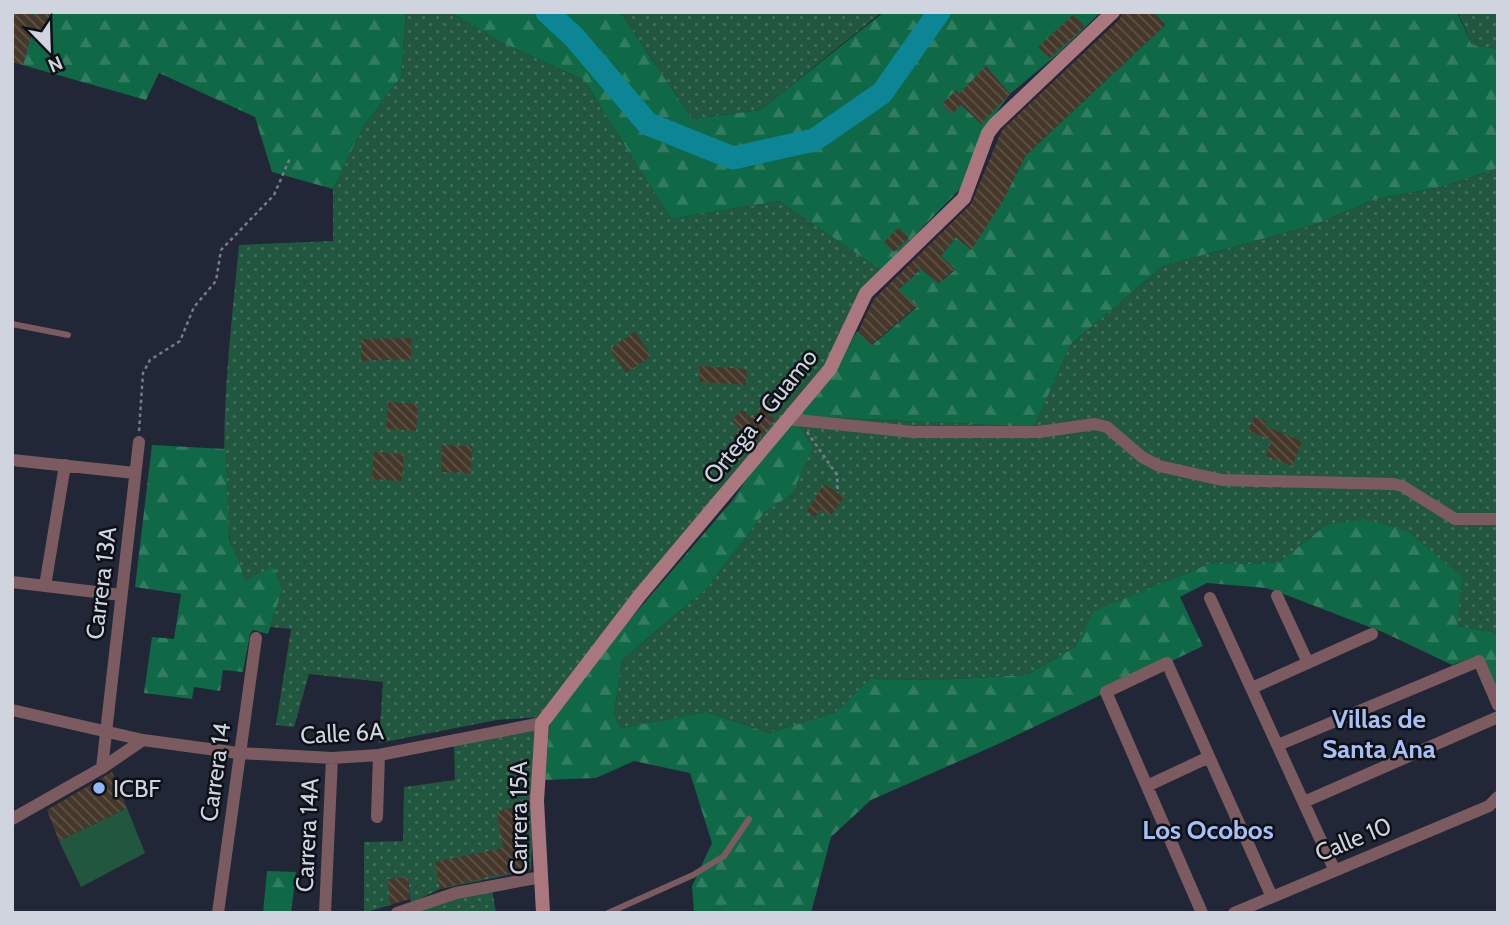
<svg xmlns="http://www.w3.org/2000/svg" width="1510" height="925" font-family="Cabin,sans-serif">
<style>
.grass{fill:url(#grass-dots)}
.forest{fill:url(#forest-firs)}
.pitch{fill:#21573f}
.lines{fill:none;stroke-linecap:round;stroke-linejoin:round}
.river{stroke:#0c8695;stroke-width:23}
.building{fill:url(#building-back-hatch)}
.path{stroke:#777c89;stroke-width:2.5;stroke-dasharray:3.5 3.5;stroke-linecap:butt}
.lane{stroke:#7c5b60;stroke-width:6}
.street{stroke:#7c5b60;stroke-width:12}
.secondary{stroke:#ab777f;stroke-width:14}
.poi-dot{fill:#92b7fd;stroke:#0e1017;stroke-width:2.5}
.labels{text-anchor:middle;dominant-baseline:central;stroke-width:5;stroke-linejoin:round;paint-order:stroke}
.street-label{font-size:24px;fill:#d0d4de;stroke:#0e1017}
.poi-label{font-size:24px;fill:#d0d4de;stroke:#0e1017;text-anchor:start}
.neighbourhood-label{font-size:26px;font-weight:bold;fill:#a4c0f4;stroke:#0e1017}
</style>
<defs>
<pattern id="grass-dots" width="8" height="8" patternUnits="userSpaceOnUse" patternTransform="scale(1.75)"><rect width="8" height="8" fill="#21573f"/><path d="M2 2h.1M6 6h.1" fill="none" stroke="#406e5a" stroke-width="1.8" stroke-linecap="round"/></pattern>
<pattern id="forest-firs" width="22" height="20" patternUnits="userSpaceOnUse" patternTransform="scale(1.75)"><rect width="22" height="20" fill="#0f6846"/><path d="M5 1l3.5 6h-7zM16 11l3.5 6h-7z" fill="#317d60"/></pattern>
<pattern id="building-back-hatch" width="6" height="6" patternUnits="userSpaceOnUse" patternTransform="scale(1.75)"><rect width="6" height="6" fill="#45372a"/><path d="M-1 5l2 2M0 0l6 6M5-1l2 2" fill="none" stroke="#5f5348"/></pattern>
</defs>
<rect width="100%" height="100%" fill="#222737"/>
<!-- grass -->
<path class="grass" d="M406,12H450L499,41L584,80L671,219L779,201L881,270L827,366L540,717L497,720L379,743L383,682L309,674L294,727L276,725L291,629L270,627L282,590L246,581C241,567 231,551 229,536C217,440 230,340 239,245L333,241V189L363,127L401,77Z
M620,12H882L760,110L692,119Z
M1458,12H1498V49L1472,45Z
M1498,168V633L1456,626L1326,525L1277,564H1209L1095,611L1075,647L1027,675L934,680L870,679L836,712L769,733L706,712L621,728L614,714L622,660L706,589L765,512L792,494L799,425L797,416L1034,427L1071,344L1163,266L1314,225L1376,199L1441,187Z
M537,729L531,870L440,889L411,903L408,878L390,905L364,913V842L403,841L404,787L455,780L454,745Z
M492,889L496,913H402Z"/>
<!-- forest -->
<path class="forest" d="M12,12H406L401,77L363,127L333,189L272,172L255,117L159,73L146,100L12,62Z
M450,12H620L692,119L760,110L884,12H1101L1059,53L1010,94L985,128L964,185L881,270L779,201L671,219L584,80L499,41Z
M1153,12H1457L1472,45L1498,49V168L1441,187L1376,199L1314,225L1163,266L1071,344L1034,427L797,416L834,372L857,331L872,345L917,307L898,290L921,269L939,283L955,270L941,256L956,237L971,249L1002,202L1026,155L1165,25Z
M789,424L799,425L812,448L792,494L765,512L706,589L622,660L614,714L621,728L706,712L769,733L836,712L870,679L934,680L1027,675L1075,647L1094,611L1209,564H1277L1326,525L1364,519L1407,531L1462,577L1457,626L1498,633V690L1476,656L1452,665L1385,633L1281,593L1266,588L1207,583L1180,597L1203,646L996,745L871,800L831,837L811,913H694L692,886L712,843L690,773L634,761L596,778L545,780L550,719L627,623L732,501L764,453Z
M152,445L225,449L229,539L246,581L273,566L282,590L268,634L253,630L250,634L243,672L223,670L220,691L194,687L192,699L144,693L152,637L174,639L181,594L135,587Z
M267,871L296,872L291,913H263Z"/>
<!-- pitch -->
<path class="pitch" d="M127,808L145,853L81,887L59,841Z"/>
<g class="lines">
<!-- river -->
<path class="river" d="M547,12L574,37L648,124L733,158L814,140L882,93L939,12"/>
</g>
<!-- building -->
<path class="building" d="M12,12L35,15L36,12H53L46,38L32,34L23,65L12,62Z
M1122,12H1153L1165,25L1026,155L1002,202L971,250L956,237L941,256L955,269L939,283L921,269L898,290L917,306L871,345L858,332L874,299L971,204L1002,130L1120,19Z
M1073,15L1085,26L1050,58L1038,47Z
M986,66L1010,94L981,124L961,105L952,114L942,104L956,90L959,94Z
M898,228L909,238L894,252L884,242Z
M635,332L651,356L626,373L610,349Z
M411,338V359L361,361V339Z
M700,366L747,369L746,385L699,382Z
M388,402L418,404L416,431L386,429Z
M761,408L775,420L749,450L733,437L740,429L732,421L742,410L752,418Z
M1254,417L1266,421L1264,426L1302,441L1292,466L1266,456L1272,440L1248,431Z
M442,445L472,446L471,473L441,472Z
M374,452L404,454L402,481L372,479Z
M824,484L844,497L831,516L820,509L815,517L807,511Z
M112,772L127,808L59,841L47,810Z
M518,806L531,870L487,877L440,889L435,862L503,848L497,812Z
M408,877L410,899L390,905L388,879Z"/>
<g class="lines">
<!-- path -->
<path class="path" d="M139,431L143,373L150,360L180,341L194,307L216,281L221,250L274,195L290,158
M807,432L837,475L838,493"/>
<!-- lane -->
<path class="lane" d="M12,324L68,335
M608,913L693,875L724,856L749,819"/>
<!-- street -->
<path class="street" d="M787,419L913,432H1039L1095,424L1107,427L1142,457L1159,466L1222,480L1393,484L1402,486L1455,519H1498
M12,460L135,473
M12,582L121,595
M45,586L65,465
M1277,596L1308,663
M1210,598L1334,869
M1252,688L1372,634
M12,710L143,740L238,753L332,758L379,755L542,723
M1278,745L1479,661L1498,705
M102,768L139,442
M1147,786L1209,757
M1304,802L1498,717
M377,817L379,755
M12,819L102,768L143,740
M218,913L256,638
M325,913L332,758
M397,913L456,893L541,877
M1202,913L1106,692L1167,663L1271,895
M1234,913L1489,806L1498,797"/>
<!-- secondary -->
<path class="secondary" d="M543,913L537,801L542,723L640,595L830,369L866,293L964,198L988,133L995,124L1113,12"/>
</g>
<!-- markers -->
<circle class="poi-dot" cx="99" cy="788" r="7"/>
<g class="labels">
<!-- street labels -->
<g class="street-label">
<text transform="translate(760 416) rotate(-51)">Ortega - Guamo</text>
<text transform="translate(101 583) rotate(-83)">Carrera 13A</text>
<text transform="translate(342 733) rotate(-3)">Calle 6A</text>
<text transform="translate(215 772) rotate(-82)">Carrera 14</text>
<text transform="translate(518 818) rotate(-90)">Carrera 15A</text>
<text transform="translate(307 835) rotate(-87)">Carrera 14A</text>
<text transform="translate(1353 839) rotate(-22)">Calle 10</text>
</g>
<!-- poi labels -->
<g class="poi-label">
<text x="113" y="788">ICBF</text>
</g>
<!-- neighbourhood labels -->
<g class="neighbourhood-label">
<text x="1379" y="719">Villas de<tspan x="1379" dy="30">Santa Ana</tspan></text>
<text x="1208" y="830">Los Ocobos</text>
</g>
</g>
<!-- border -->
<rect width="1510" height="925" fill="none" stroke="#d0d4de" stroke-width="28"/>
<!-- north arrow -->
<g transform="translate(49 49) rotate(157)" stroke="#0e1017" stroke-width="5" paint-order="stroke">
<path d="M0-5L12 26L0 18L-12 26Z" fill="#d0d4de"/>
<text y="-10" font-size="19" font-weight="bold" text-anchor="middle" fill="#d0d4de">N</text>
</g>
</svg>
